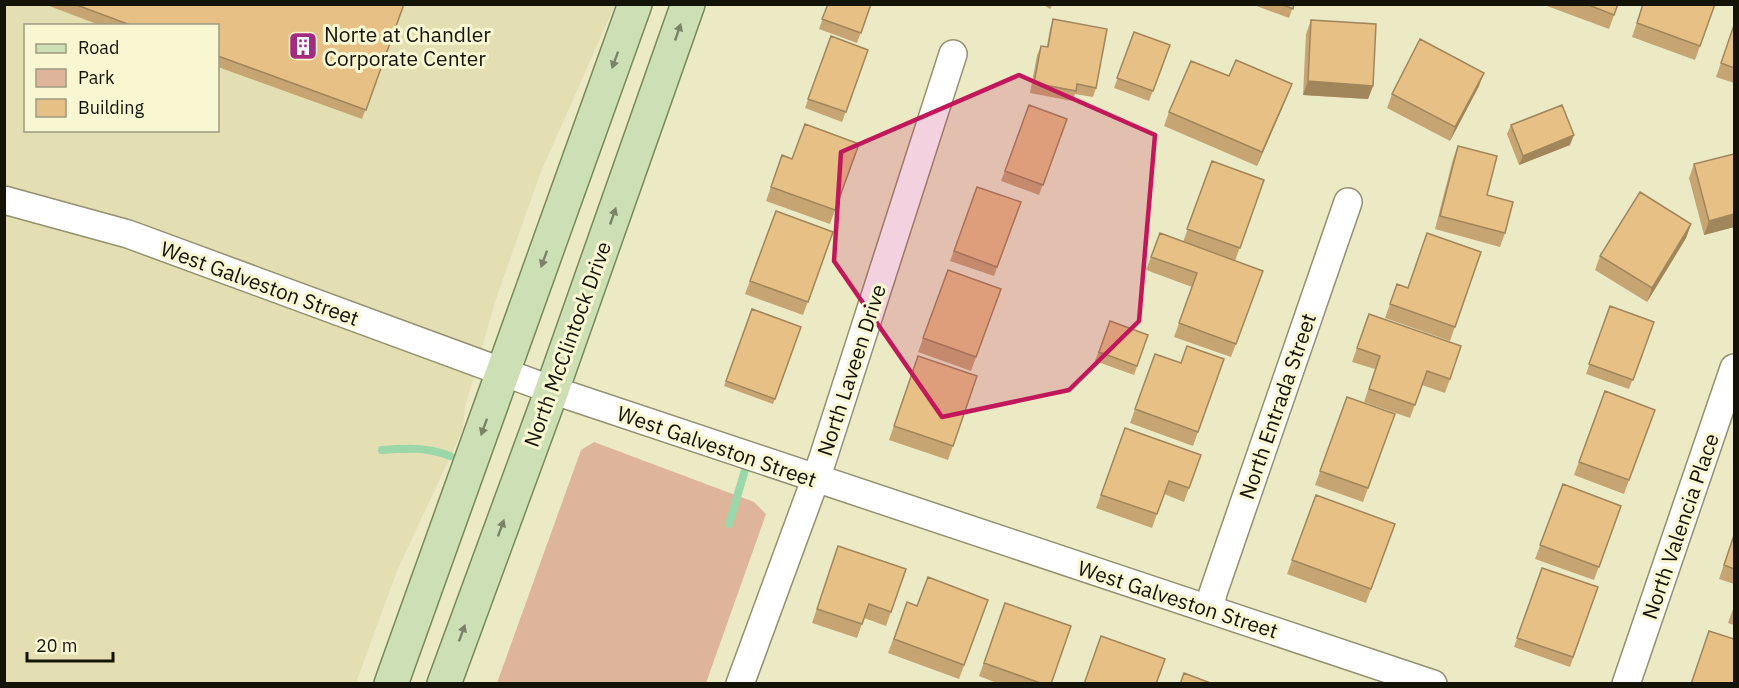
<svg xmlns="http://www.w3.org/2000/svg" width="1739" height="688" font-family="'IBM Plex Sans',sans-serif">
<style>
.built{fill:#e3dfb3;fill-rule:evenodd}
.green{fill:#deb59a}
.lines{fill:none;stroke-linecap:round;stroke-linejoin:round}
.stream{stroke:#9bd7a8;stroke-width:8}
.minor-casing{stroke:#93906f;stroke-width:30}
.major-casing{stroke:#778958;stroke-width:36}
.minor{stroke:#fff;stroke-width:27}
.major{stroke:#cddfb5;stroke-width:33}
.wall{fill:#c6a572}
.shaded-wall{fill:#a1865c}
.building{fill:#e6c084;stroke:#a1865c;stroke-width:1.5}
.oneway{fill:#7a8367}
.marked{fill:#c2185b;fill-opacity:0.2;stroke:#c2185b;stroke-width:4.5;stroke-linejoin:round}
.labels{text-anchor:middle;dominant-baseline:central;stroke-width:6;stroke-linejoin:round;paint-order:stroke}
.poi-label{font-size:21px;fill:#141307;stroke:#f9f6d2;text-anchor:start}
.street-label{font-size:21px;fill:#141307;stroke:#f9f6d2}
</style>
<rect width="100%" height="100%" fill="#ece9c5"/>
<!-- built -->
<path class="built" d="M4,5H615L540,174L495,302L465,407L463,429L397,571L356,683H5ZM26,26H218V130H26Z"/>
<!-- green -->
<path class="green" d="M594,442L754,502L766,514L706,683H497L581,450Z"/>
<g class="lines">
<!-- stream -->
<path class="stream" d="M382,450C407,448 426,447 450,456
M729,524L748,460"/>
<!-- minor casing -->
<g class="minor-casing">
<path id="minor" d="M4,200L128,234L552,390L1433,684
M1210,609L1213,593L1348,202
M740,684L822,461L953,54
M1626,684L1734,368"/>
</g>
<!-- major casing -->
<g class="major-casing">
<path id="major" d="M391,684L635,4
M444,684L552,390L688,4"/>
</g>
<!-- minor -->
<use href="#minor" class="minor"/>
<!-- major -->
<use href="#major" class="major"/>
</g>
<!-- wall -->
<path class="wall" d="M44,4H404L362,119L218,67V26H102Z
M828,4H871L857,43L819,29Z
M1042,4H1053L1050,9Z
M1251,4H1294L1289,18Z
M1547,4H1618L1609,29L1547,6Z
M1643,4H1715L1695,60L1632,37Z
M1053,19L1096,88L1093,97L1075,94L1072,101L1030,93L1037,55L1041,46H1047L1050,29Z
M1311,20L1373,86L1368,99L1303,95L1306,34Z
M1734,25V83L1716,77Z
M1134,32L1170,45L1149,101L1114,88Z
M831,36L868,50L842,122L805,108Z
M1229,76L1287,97L1257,166L1164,126L1169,112Z
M1479,86L1450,141L1387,108L1392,94Z
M1029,105L1067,119L1039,195L1001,181Z
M1511,125L1570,145L1519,165L1507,134Z
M859,144L830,224L766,201L782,155L792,159Z
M1458,146L1487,195L1505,233L1500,247L1435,229L1453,159Z
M1734,154V227L1704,235L1689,178L1694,164Z
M1212,161L1264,180L1235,261L1263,271L1231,357L1174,337L1192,287L1146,270L1160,233L1183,242Z
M977,187L1021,202L994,276L950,261Z
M776,211L833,232L803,315L745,294Z
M1691,224L1686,238L1647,302L1595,270L1600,256Z
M1481,252L1450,341L1385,318L1397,284L1408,288Z
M948,270L1001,289L971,371L918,352Z
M1610,306L1654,322L1629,389L1586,374Z
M752,309L801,327L773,404L724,386Z
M1369,314L1450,379L1445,393L1422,385L1410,418L1364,402L1375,369L1352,362Z
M1110,321L1148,335L1134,375L1095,361Z
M1155,354L1181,363L1224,359L1193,446L1130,423Z
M918,356L977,376L948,460L889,440Z
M1605,391L1655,410L1624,494L1574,475Z
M1347,397L1395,414L1363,502L1315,485Z
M1125,428L1201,455L1184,502L1164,494L1152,528L1096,508Z
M1563,484L1621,506L1594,580L1535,559Z
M1316,495L1395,524L1366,603L1287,574Z
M1734,535V584L1719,579Z
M838,546L906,569L886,626L864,618L857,638L812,623Z
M1542,568L1598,587L1570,667L1514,647Z
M988,600L959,679L888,653L907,602L917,606Z
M1005,603L1051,684H999L979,676Z
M1734,606V625L1728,623Z"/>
<!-- shaded-wall -->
<path class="shaded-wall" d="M1484,73L1479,86L1450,141L1455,127Z
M1308,81L1373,86L1368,99L1303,95Z
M1292,84L1287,97L1257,166L1262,152Z
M1574,135L1570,145L1519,165L1523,156Z
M1734,214V227L1704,235L1709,221Z
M1691,224L1686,238L1647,302L1652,288Z"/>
<!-- building -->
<path class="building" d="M74,4H404L366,110L218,56V26H133Z
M828,4H871L861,33L822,19Z
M1281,4H1294L1293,9Z
M1586,4H1618L1614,15Z
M1643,4H1715L1700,46L1637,23Z
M1053,19L1107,29L1096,88L1077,84L1076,91L1034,83L1041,46L1048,47Z
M1311,20L1376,24L1373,86L1308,81Z
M1734,25V68L1721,63Z
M1134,32L1170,45L1153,91L1117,78Z
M831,36L868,50L846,112L808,99Z
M1420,39L1484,73L1455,127L1392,94Z
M1236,60L1292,84L1262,152L1169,112L1191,61L1229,76Z
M1029,105L1067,119L1043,185L1005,171Z
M1562,105L1574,135L1523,156L1511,125Z
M805,124L859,144L835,210L771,187L782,155L792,159Z
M1458,146L1497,156L1487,195L1513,202L1505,233L1440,216Z
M1734,154V214L1709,221L1694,164Z
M1212,161L1264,180L1240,248L1187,229Z
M977,187L1021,202L997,267L954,251Z
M1640,192L1691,224L1652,288L1600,256Z
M776,211L833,232L808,302L750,281Z
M1160,233L1263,271L1236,344L1179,323L1197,273L1151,257Z
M1427,233L1481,252L1455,327L1390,304L1397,284L1408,288Z
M948,270L1001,289L976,357L923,338Z
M1610,306L1654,322L1633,380L1589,364Z
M752,309L801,327L775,399L726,381Z
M1369,314L1461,346L1450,379L1427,371L1415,405L1369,389L1380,356L1357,348Z
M1110,321L1148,335L1137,366L1099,352Z
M1187,346L1224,359L1198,432L1135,409L1155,354L1181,363Z
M918,356L977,376L953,446L894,426Z
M1605,391L1655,410L1629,480L1579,462Z
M1347,397L1395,414L1368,488L1320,471Z
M1125,428L1201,455L1189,488L1169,481L1157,514L1101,495Z
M1563,484L1621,506L1599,567L1540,545Z
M1316,495L1395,524L1371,589L1292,560Z
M1734,535V569L1724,565Z
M838,546L906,569L891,612L869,604L862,624L817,609Z
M1542,568L1598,587L1573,657L1517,638Z
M928,577L988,600L964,665L894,639L907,602L917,606Z
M1005,603L1071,626L1051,684H1043L984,663Z
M1709,631L1734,639V684H1691Z
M1101,636L1165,659L1156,684H1084Z
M1184,673L1213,684H1180Z"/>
<!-- one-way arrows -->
<defs><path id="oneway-solid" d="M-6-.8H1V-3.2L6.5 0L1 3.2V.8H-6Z" transform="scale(1.5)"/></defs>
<g class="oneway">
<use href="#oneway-solid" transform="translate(678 32) rotate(-71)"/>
<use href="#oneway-solid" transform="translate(615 60) rotate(110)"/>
<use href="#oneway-solid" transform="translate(613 216) rotate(-71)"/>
<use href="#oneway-solid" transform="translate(544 259) rotate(110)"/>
<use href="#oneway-solid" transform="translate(484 427) rotate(110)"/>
<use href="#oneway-solid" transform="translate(501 528) rotate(-70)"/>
<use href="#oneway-solid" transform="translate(462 633) rotate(-70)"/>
</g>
<!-- marked area -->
<path class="marked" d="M1019,75L1155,135L1139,321L1069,390L942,417L834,261L841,152Z"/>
<!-- icons -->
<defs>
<g id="building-square" transform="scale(1.5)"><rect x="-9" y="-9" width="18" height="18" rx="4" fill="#a52b80" stroke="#f9f6d2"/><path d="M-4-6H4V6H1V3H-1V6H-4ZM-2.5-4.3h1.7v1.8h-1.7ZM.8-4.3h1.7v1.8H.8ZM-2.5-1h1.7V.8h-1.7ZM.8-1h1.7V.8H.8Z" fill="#fff"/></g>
</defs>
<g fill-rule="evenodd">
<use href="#building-square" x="303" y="46"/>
</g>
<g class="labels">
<!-- poi labels -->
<g class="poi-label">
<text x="324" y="34">Norte at Chandler<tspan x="324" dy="24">Corporate Center</tspan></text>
</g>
<!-- street labels -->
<g class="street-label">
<text transform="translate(260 283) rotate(20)">West Galveston Street</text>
<text transform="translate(567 344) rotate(-70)">North McClintock Drive</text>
<text transform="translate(851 370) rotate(-72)">North Laveen Drive</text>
<text transform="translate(1277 406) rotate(-71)">North Entrada Street</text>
<text transform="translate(717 446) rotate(19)">West Galveston Street</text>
<text transform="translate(1680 526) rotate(-71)">North Valencia Place</text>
<text transform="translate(1178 599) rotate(18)">West Galveston Street</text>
</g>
</g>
<!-- border -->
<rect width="1739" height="688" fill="none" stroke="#141307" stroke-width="12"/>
<!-- legend -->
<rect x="24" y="24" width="195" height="108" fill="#f9f6d2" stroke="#9d9b81" stroke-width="1.5"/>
<rect x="36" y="44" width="30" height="9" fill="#cddfb5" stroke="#9d9b81" stroke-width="1.5"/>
<text x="78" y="54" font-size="18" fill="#141307">Road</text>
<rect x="36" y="69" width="30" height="18" fill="#deb59a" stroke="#9d9b81" stroke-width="1.5"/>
<text x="78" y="84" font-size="18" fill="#141307">Park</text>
<rect x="36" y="99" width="30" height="18" fill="#e6c084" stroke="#9d9b81" stroke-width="1.5"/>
<text x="78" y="114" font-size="18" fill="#141307">Building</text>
<!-- scale -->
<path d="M27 652v9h86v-9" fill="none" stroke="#141307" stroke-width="3"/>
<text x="36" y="652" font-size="18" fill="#141307" stroke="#f9f6d2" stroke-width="4.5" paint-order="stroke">20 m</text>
</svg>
